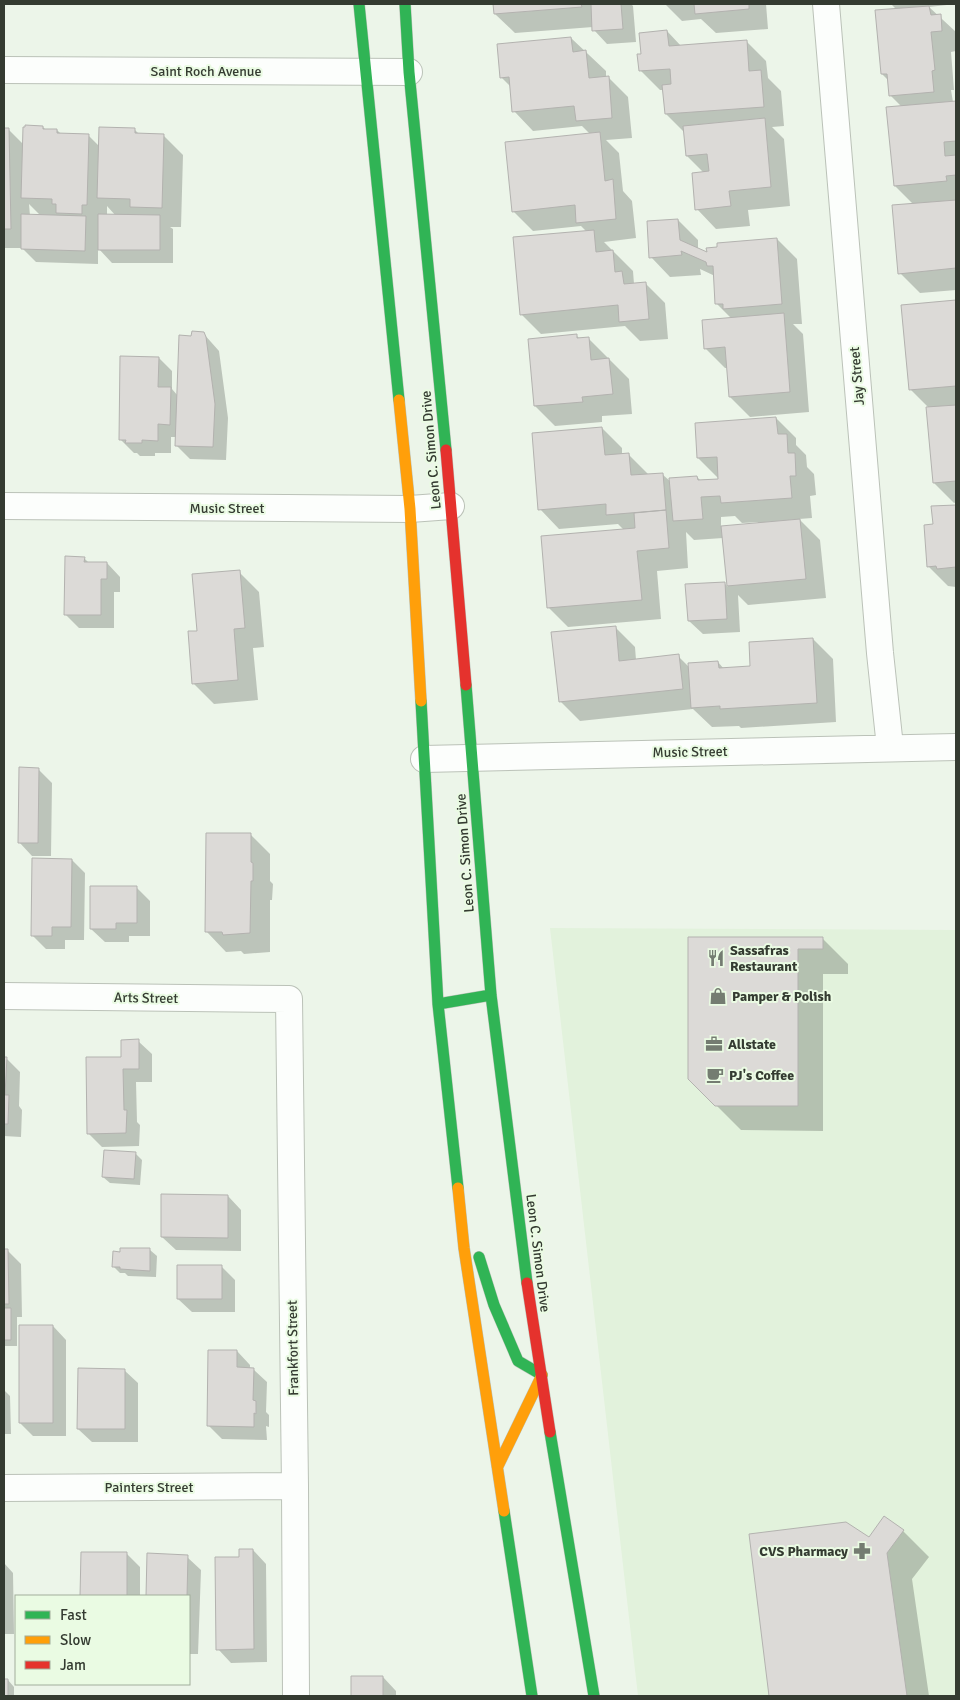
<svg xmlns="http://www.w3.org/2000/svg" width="960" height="1700" font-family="Signika,sans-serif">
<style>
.built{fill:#e2f2dc}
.shadow{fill:#0003;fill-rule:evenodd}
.building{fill:#dcdad7;stroke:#b3b2af}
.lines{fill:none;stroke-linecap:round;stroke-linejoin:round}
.street-casing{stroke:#bbc2b8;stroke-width:28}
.fast-casing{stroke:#bbc2b8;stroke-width:12}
.slow-casing{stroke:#bbc2b8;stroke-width:12}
.jam-casing{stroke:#bbc2b8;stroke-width:12}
.street{stroke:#fcfefc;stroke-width:26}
.fast{stroke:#30b455;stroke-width:11}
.slow{stroke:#ff9f0a;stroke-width:11}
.jam{stroke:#e5322d;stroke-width:11}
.labels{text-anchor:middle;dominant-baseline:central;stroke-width:4;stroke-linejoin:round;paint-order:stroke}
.street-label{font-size:14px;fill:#343b31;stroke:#eafbe3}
.poi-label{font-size:14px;font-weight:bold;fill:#343b31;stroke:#eafbe3;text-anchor:start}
</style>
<rect width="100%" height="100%" fill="#ecf5e9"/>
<!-- built -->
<path class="built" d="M550,928L956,930V1696H638Z"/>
<!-- shadow -->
<path class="shadow" d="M494,4H631L633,6L636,42L607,44L594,30L593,27L515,33L495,14Z
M665,4H766L768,29L716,33L701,19L682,21Z
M891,4H956L929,7L956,32V51L951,52L954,90H951L953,102H956V290L920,293L900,273L914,205L895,186L902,107L890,95L889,81L882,74L897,10Z
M667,31L681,46L746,41L766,61L768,78L781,91L784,126L772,127L784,139L790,206L748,210L750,226L716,229L697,209L704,173L687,156L685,133L666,114L664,90H660L640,70L642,55Z
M571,38L606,71V77H608L628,97L632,138L606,140L619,153L623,191L632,201L636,238L604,242L633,271L634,284L645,283L665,303L668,339L640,341L625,326L541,334L521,314L587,232L581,226L533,231L513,211L590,134L582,126L533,131L514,111L511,87L501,77Z
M43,127L46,130H57L61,134L88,135L100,147L134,129L140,135H163L183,155L181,227H170L173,229V263H112L98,248V264L36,262L22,248H4V129H8L24,145ZM29,204L41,216H30ZM107,206L116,216H107Z
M678,220L698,240V250L708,254L777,239L797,259L802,324H793L803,334L809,412L750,417L730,397L728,368H725L705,348L732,319L717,304L715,276L700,269L701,275L670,277L651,257Z
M956,302V502L954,503L934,483L929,408L911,390L903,306Z
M203,333L219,351L228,418L226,460L190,459L177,446V437H171V453H155V456H140L137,453H134L120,439L159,358L172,371V389L178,396L192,337Z
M577,336L580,339L588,338L629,379L632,414L602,416V422L555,426L535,406L529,340Z
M776,418L796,438V445L806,455L807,467L814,474L816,495L810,496L812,518L799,519L820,540L826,598L748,605L738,595L740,632L703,634L689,621L724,583L728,587L723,538L694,540L686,532L688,568L657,571L661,619L568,627L548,607L624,530L618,524L559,529L540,509L602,428L622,448V455L628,454L648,474H662L671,482L697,477L701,481L720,480L698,458ZM735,516L742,523L758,522V524L721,527V517Z
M956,506V587L948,586L928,566L934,526L933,508Z
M84,558L89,563H107L120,577V592H114V628H79L65,614Z
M239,572L259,592L264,647L253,648L258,700L214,704L194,684L198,632Z
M615,627L635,647L636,660L678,656L689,667L718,662L724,669L752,667L813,639L833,659L836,722L741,728L739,726L712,727L693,709L580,721L560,701Z
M38,769L52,783L51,856H32L19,842Z
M250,834L270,854V881L273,884L272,900H270V952L244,954L241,951L226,952L207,932Z
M72,860L85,873L84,940H65V949H46L32,935Z
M136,887L150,901V936H129V942H105L91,929Z
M689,938L823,939L848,964V974H823V1131L741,1130L689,1078Z
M138,1041L152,1054V1082H136L137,1122L140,1125L139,1146L102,1147L88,1133L122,1058Z
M4,1058H6L20,1072L19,1106L22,1110L21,1137L4,1136Z
M135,1153L142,1160L140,1185L110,1183L103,1177Z
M228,1196L241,1210V1251L176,1250L162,1237Z
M150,1250L157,1256L156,1277L128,1276L125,1273H120L113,1266Z
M4,1251H8L21,1264L22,1317H17V1346H4Z
M221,1266L235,1280V1312H192L178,1299Z
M53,1326L66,1340V1436H33L20,1423Z
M237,1351L250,1365V1369H253L267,1382L266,1412L269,1415V1427L266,1426L267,1440L222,1439L208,1425Z
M124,1370L138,1383V1442H92L78,1429Z
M4,1390L10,1396L11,1434H4Z
M884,1517L903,1531L929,1557L912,1579L929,1696H770L750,1535L870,1538Z
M253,1550L266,1564L267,1662L231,1663L218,1649L240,1558Z
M82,1553L127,1554L140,1567V1596H81Z
M148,1554L187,1557L201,1570L198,1654H189V1596H147Z
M4,1563L13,1573L14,1634H4Z
M352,1677H383L396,1691V1696H352Z
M4,1680H8L14,1687V1696H4Z"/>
<!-- building -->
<path class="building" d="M493,4H581L582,7L494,14Z
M591,4H621L623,29L592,31Z
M694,4H749V9L695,14Z
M929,6L931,15L941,14L942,31L931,32L935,70L932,71L934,92L889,96L887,74H881L875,10Z
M667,30L669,46L747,40L749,71L761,70L764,107L665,114L662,85L671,84L670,69L639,71L637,54H641L639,33Z
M571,37L573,52L586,50L589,78L609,76L612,118L576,121L574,106L512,112L509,77L500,78L497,44Z
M956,101V141L944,142L945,156L956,155V175L946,176L947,181L894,186L886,107Z
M765,118L771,187L729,191L731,206L695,210L692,173L709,171L707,154L686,156L683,126Z
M25,125L43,126V129H57V133L89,134L87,205H82V214L56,213V204H52V199L21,198L23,127H25Z
M99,127L135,128V133L164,134L162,208L130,207V199L97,198Z
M4,128H9L11,229H4Z
M600,132L605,181L613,179L616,219L576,223L575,205L512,212L505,142Z
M956,200V268L898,274L892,205Z
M21,214L86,216L85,251L21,249Z
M98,214L160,215V250H98Z
M678,219L680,240L707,252L706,248L717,247V243L777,238L782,304L723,309V304H715L713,266H707L706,262L681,251L682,255L649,258L647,221Z
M594,230L596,252L613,250L615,272L622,271L624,284L646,282L649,319L619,322L618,305L520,315L513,237Z
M956,300V386L909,390L901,305Z
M784,313L790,392L729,397L725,347L704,349L702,320Z
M192,331L204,332L206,337L215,404L213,447L175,446L179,335L191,336Z
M577,334V338L589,337L591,360L609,358L613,394L582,397L583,402L534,406L528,339Z
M120,356L159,357L158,387H171L170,425L158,424V441L142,440V443H125L126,440H119Z
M956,405V481L933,483L926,407Z
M776,417L778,434H787L788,453H795L796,476H790L792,498L721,503L720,496L701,497L703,519L673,521L669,478L697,476L698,480L718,479L717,457L697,458L695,423Z
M602,427L605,455L629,453L631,475L663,473L666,510L606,515V504L538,510L532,433Z
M956,505V567L937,569L936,566L927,567L924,525L933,524L931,506Z
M666,510L669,548L637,551L642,600L547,608L541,536L635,528L634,513Z
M800,519L806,579L727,586L721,526Z
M65,556L85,557L84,562H107V579H101V615H64Z
M240,570L245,628L234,629L238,680L192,684L188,631H197L192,574Z
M725,582L727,619L688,621L685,584Z
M616,626L619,661L679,654L683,689L559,702L551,632Z
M813,638L817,703L720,709V706L691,708L688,663L718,661L719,668L750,666L749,642Z
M19,767L39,768L38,843H18Z
M206,833H251V862L253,863V881H251L250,933L223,935L222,932H205Z
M32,858L72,859L71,927H52V936H31Z
M90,886H137V923H116V929H90Z
M688,937H823V949H798V1106H715L688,1079Z
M139,1039V1069H123L124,1110H127L126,1133L87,1134L86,1057H121V1040Z
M4,1057H7L5,1095H9L8,1124H4Z
M104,1150L136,1152L134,1179L102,1177Z
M161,1194L228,1195V1238L161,1237Z
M120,1248H150V1271L120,1269V1267H112L113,1251L120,1252Z
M4,1249H8L9,1304H4Z
M177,1265H222V1299H177Z
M4,1308H11V1340H4Z
M19,1325H53V1423H19Z
M208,1350H237V1367L254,1368L253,1400L256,1401V1414L254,1413V1427L207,1426Z
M78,1368L125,1369V1429H77Z
M884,1516L904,1530L887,1553L907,1696H769L749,1534L846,1522L869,1537Z
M239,1549H253L254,1649L216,1650L215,1557H239Z
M81,1552H127V1596H80Z
M147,1553L188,1555L187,1596H146Z
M351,1676H383V1696H351Z
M4,1679H8V1696H4Z"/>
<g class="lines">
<!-- street casing -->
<g class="street-casing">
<path id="street" d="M826,4L880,653L890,747
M4,70L409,72
M4,506L410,509L451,506
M424,759L956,747
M4,996L289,999L295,1486L296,1696
M4,1488L295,1486"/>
</g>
<!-- fast casing -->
<g class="fast-casing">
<path id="fast" d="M359,4L399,400
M405,4L409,72L446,450
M466,685L491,995L527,1283
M421,701L438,1004L458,1188
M438,1004L491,995
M479,1257L494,1305L518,1361L542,1375
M550,1432L594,1696
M504,1511L532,1696"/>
</g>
<!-- slow casing -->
<g class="slow-casing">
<path id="slow" d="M399,400L410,509L421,701
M458,1188L464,1248L504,1511
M498,1466L542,1375"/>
</g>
<!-- jam casing -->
<g class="jam-casing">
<path id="jam" d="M446,450L466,685
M527,1283L550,1432"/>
</g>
<!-- street -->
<use href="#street" class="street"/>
<!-- fast -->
<use href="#fast" class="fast"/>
<!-- slow -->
<use href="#slow" class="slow"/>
<!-- jam -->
<use href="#jam" class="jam"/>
</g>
<!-- icons -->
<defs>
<g id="restaurant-bare" transform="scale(1.35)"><path d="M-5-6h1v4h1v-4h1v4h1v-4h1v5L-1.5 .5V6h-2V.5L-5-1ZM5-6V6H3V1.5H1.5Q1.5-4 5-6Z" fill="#747c71" stroke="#eafbe3" stroke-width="2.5" paint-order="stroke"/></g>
<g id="shop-bare" transform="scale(1.35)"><path d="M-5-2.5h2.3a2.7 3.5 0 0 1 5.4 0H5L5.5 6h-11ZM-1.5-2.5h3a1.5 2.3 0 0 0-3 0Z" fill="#747c71" stroke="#eafbe3" stroke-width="2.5" paint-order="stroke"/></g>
<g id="office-bare" transform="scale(1.35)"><path d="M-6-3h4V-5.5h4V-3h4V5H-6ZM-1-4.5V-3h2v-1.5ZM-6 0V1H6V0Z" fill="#747c71" stroke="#eafbe3" stroke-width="2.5" paint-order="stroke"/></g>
<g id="cafe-bare" transform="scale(1.35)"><path d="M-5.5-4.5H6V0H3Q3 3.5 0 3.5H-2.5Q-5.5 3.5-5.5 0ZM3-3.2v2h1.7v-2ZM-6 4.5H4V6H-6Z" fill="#747c71" stroke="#eafbe3" stroke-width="2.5" paint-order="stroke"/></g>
<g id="pharmacy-bare" transform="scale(1.35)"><path d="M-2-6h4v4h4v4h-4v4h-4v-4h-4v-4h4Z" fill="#747c71" stroke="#eafbe3" stroke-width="2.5" paint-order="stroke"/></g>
</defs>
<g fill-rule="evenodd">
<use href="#restaurant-bare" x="716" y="958"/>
<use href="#shop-bare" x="718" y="996"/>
<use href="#office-bare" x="714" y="1044"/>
<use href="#cafe-bare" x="715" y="1075"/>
<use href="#pharmacy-bare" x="862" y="1551"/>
</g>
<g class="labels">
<!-- street labels -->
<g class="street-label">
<text x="206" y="71">Saint Roch Avenue</text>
<text transform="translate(857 376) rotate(-95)">Jay Street</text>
<text transform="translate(431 450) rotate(-95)">Leon C. Simon Drive</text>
<text x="227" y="508">Music Street</text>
<text transform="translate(690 752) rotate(-1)">Music Street</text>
<text transform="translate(465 853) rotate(-94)">Leon C. Simon Drive</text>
<text transform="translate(146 998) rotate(1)">Arts Street</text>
<text transform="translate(538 1253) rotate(83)">Leon C. Simon Drive</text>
<text transform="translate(293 1348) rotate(-91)">Frankfort Street</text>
<text x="149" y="1487">Painters Street</text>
</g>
<!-- poi labels -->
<g class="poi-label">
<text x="730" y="950">Sassafras<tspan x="730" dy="16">Restaurant</tspan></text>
<text x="732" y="996">Pamper &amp; Polish</text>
<text x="728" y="1044">Allstate</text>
<text x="729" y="1075">PJ's Coffee</text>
<text x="848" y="1551" text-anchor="end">CVS Pharmacy</text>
</g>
</g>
<!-- border -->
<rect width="960" height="1700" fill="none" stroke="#343b31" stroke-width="10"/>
<!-- legend -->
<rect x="15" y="1595" width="175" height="90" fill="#eafbe3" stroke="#a1ae9c"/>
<rect x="25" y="1611" width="25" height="8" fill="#30b455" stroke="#a1ae9c"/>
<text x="60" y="1620" font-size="15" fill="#343b31">Fast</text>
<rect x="25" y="1636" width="25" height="8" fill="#ff9f0a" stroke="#a1ae9c"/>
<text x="60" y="1645" font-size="15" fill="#343b31">Slow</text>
<rect x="25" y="1661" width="25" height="8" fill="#e5322d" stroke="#a1ae9c"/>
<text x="60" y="1670" font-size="15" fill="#343b31">Jam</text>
</svg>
